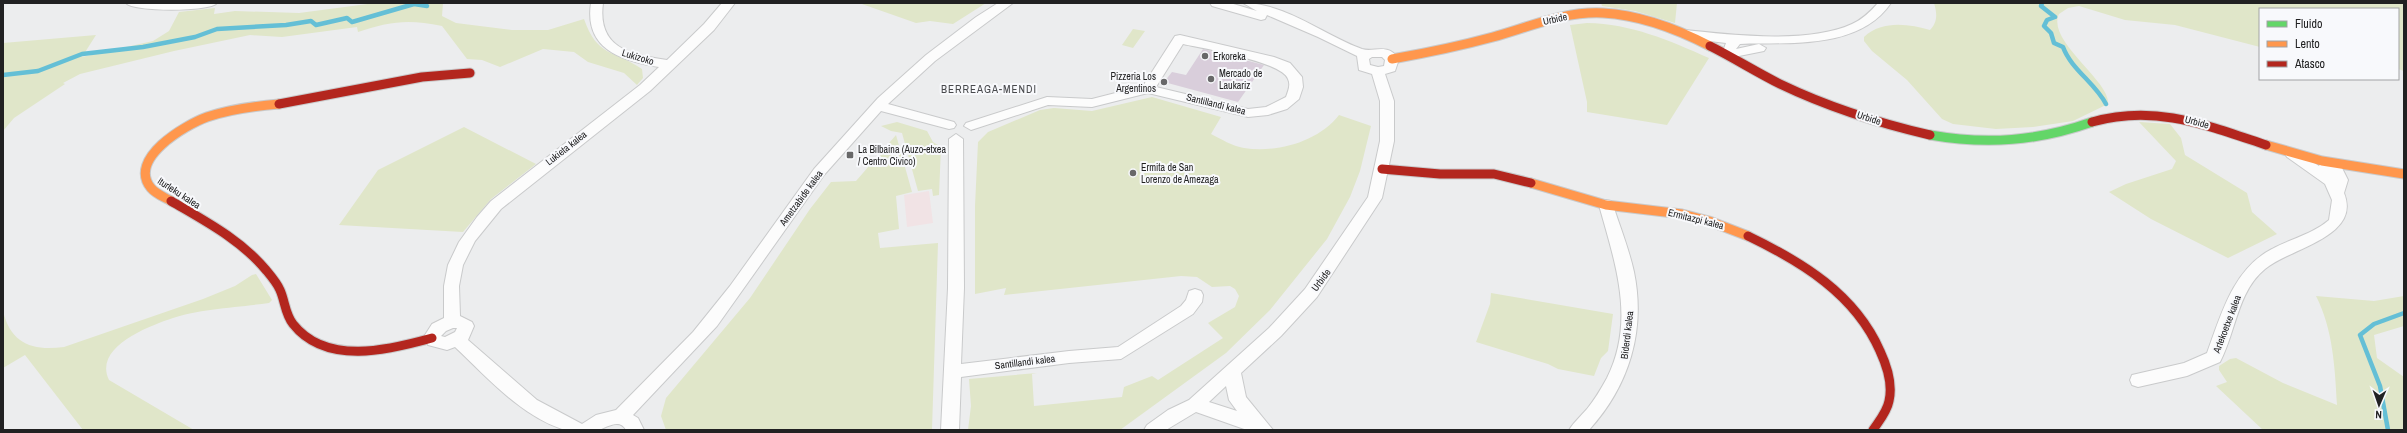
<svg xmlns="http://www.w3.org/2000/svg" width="2407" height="433" font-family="'Archivo Narrow',sans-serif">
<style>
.commercial{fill:#f1e3e5}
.green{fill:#e0e6c9}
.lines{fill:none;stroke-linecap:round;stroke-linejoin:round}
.stream{stroke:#64bfd6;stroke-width:4.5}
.building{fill:#d9cedb}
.street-casing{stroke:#c9cacb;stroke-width:2}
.fast-casing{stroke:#c9cacb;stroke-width:11}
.slow-casing{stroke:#c9cacb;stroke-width:11}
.jam-casing{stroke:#c9cacb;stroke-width:11}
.street{fill:#fcfcfc;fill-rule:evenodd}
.fast{stroke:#63d668;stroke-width:9}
.slow{stroke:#ff974d;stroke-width:9}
.jam{stroke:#b3261e;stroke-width:9}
.poi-dot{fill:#686869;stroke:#f8f9fc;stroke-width:1.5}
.labels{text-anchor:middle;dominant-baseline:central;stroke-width:4;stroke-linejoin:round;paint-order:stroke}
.street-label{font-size:10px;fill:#212122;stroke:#f8f9fc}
.poi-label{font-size:10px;fill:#212122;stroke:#f8f9fc;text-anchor:start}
.neighbourhood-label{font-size:11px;letter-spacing:1px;fill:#494a4d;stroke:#f8f9fc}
</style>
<rect width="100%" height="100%" fill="#ecedee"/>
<!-- commercial -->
<path class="commercial" d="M929,191L933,223L907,227L904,195Z"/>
<!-- green -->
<path class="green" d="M375,3H443L442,16L456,23L512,30H548L584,19C597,57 614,50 642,69L643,78L637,85L624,73L588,62L574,52L543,49L500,67L482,60L467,59L442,26C409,19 390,21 358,32L357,27L282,37L250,35L174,51L80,74L63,83L65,84L14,118L3,131V43L96,35L82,57L153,41L169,31L179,12L215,8L214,14L235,11L299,13Z
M859,3H986L953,24L930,21L916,23Z
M1601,3H1677L1675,23L1635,11L1602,6Z
M1934,3H2404V71L2398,69V9H2260V47L2175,25L2125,20L2079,6L2068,8L2059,14C2046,41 2111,81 2108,104L2073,121L2033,127L1996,129L1953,124L1942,119L1907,80L1872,51L1864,41V37C1882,20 1909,24 1930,30C1938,22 1937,13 1934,3Z
M1587,23C1632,24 1668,40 1709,58L1667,125L1587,112V102L1570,25Z
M1133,29L1145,31L1133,48L1122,45Z
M1152,97L1221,117L1211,134C1221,139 1232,146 1244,148C1277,153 1318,142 1339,115L1371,126L1360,171L1350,197L1327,239L1270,310L1226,353L1120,430H968L971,406L969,379L1037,373L1032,374L1034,406L1122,397L1124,387L1152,376L1158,380L1223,338L1208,323L1235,307L1239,296L1235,289L1230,286L1212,287L1197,277L1181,276L1004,295L1006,288L975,294V206L978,142L988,132L1040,110L1054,108L1092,111Z
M897,122L927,131L933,142L941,147L939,195L933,196L932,189L918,191L902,133L891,131L881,126Z
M2139,122L2170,124L2181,138L2185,155L2247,193L2252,212L2277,234L2228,258L2151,219L2109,192L2126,184L2172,169L2176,161Z
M464,127L536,164L491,199L463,232L339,225L378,170Z
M896,135L912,192L896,196L899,229L878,233L880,248L938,243L932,430H666L661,416L666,398L750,298L810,209L831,182L856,181Z
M256,274L272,300L269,303C241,307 198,309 173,318C149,326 93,347 109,380L194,430H83L25,355L3,368V311C11,344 32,351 64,347L203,299L235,286L252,275Z
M1491,293L1613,314L1608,351L1601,358L1594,376L1558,369L1548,364L1476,342L1490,304Z
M2316,296L2374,301L2404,296V326L2374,335L2377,358L2404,377V430H2263L2216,386L2227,382L2219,370V366L2230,359L2236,358L2283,383L2337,405C2335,368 2333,329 2316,296Z"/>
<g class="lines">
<!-- stream -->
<path class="stream" d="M2042,3L2041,6L2055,17L2047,20L2044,26L2051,33L2054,43L2063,47C2071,69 2095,83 2106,104
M3,75L38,71L82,54L143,47L195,37L217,29L286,25L311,21L316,25L347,18L352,22L414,4L427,6
M2388,430L2380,386L2360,335L2374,324L2404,313"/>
</g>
<!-- building -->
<path class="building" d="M1203,49L1264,65L1238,102L1164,82L1172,72L1186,75Z"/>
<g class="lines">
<!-- street casing -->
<g class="street-casing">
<path id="street" d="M126,3H217C211,12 132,12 126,3Z
M591,3H603C597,48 630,55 667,60L704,24L722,3H735L714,30L650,91L501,209L475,241L463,265L459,286L460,316L472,322L474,326L468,340L537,400L582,424L596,415L616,410L693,332L730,286L814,169L878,98L926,55L976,17L998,3H1013L935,61L888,104L954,122L956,125L954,128L949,129L881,111L824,175L717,326L633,415L638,418L644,430H626C620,418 607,427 599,430C594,431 567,431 562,429C520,415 487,377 455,347L447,350L428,345L425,335L432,324L444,318V286L448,265L459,242L477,217L491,201L640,85L659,67C621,61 584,49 591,3ZM453,328H457L455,332L445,337L441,336L446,331Z
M1210,3H1230L1257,11L1243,3C1286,3 1323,35 1362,49C1374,53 1387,42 1399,59L1395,71L1385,74L1394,101V141L1382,198L1317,297L1281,336L1241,373L1246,397L1273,430H1247L1196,412L1166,430H1144L1147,425L1168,410L1189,400L1269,328L1305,289L1368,197L1380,141V101L1372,74L1359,70L1357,56L1318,37L1267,15L1265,19L1261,20L1212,6ZM1372,57H1382L1385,60L1384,66L1378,67L1370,65L1369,59ZM1226,386L1229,400L1237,411L1209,402Z
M1878,3H1891C1859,50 1790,42 1740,44L1736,49L1759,44L1766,48L1764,51L1729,58L1722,54L1726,43L1685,38L1679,34L1685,30C1731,35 1809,44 1852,24C1863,19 1870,12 1878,3Z
M1180,35L1274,57L1290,63L1302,77L1303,87L1299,99L1287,109L1268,115L1248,117L1148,93L1092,107L1048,105L971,130L964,126L966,123L1047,97L1092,99L1143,86L1175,36ZM1183,44C1202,48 1283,62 1288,79C1291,85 1288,91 1286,97L1266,107L1248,109L1156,87Z
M956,134L963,139L964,288L961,364L1069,351L1118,347L1181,306L1186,300L1189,291L1195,289L1201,291L1203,295L1202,302L1193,314L1121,359L1069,363L961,377L959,430H941L948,288L949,139Z
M2292,149L2319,166C2323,159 2331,158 2338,160L2348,180L2344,193C2362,237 2290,248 2265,269C2237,292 2236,332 2220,362L2187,376L2138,387L2132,385L2130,380L2132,375L2184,363L2207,353C2221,315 2233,269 2272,249C2290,239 2313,234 2329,220L2332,200L2325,184L2287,157L2285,154L2287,151Z
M1606,200L1611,201L1613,205C1620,227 1629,249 1634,272C1646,331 1629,386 1589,430H1569C1574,422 1581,416 1587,409C1595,399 1601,389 1607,378C1636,320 1615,263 1599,205L1601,201Z"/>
</g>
<!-- fast casing -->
<g class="fast-casing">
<path id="fast" d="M1930,135C1987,145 2038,141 2092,122"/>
</g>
<!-- slow casing -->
<g class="slow-casing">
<path id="slow" d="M1392,59C1426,53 1460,46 1493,37C1529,27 1565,11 1603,13C1641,15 1677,29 1710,46
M2266,145L2322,161L2404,174
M1531,183L1606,205L1682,214L1709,221L1748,236
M171,201C164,197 156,194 151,188C127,159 185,125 207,117C230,109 255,106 279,104"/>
</g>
<!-- jam casing -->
<g class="jam-casing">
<path id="jam" d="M1710,46C1734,58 1756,72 1780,84C1828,107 1878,123 1930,135
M279,104L422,77L470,73
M2092,122C2155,104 2206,125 2266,145
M1382,169L1440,174H1494L1531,183
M171,201C205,221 240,239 266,270C271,276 277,283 280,290C285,301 285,314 293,324C326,366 389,350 432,338
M1748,236C1802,262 1855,294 1880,351C1887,366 1893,384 1889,401C1887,412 1879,421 1873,430"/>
</g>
<!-- street -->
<use href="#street" class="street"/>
<!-- fast -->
<use href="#fast" class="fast"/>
<!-- slow -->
<use href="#slow" class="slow"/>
<!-- jam -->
<use href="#jam" class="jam"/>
</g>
<!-- markers -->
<g class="poi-dot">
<circle cx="1205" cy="56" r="4"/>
<circle cx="1211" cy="79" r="4"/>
<circle cx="1164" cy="82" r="4"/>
<rect x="846" y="151" width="8" height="8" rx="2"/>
<circle cx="1133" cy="173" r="4"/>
</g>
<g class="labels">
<!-- street labels -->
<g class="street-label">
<text transform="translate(1555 19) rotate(-12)">Urbide</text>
<text transform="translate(638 57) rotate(17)">Lukizoko</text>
<text transform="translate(1216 104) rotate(14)">Santillandi kalea</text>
<text transform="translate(1869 118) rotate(18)">Urbide</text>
<text transform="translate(2197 122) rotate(15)">Urbide</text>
<text transform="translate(566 148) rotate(-38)">Lukieta kalea</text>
<text transform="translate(179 193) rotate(33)">Iturleku kalea</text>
<text transform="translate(801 198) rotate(-54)">Ametzabide kalea</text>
<text transform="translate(1696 219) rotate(14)">Ermitazpi kalea</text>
<text transform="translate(1321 280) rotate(-54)">Urbide</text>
<text transform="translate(2227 324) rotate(-69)">Artekoetxe kalea</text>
<text transform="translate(1627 335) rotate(-83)">Biderdi kalea</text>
<text transform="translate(1025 362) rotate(-7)">Santillandi kalea</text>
</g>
<!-- poi labels -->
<g class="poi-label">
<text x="1213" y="56">Erkoreka</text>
<text x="1219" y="73">Mercado de<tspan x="1219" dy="12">Laukariz</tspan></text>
<text x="1156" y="76" text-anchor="end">Pizzeria Los<tspan x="1156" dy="12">Argentinos</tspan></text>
<text x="858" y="149">La Bilbaina (Auzo-etxea<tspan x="858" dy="12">/ Centro Cívico)</tspan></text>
<text x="1141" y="167">Ermita de San<tspan x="1141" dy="12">Lorenzo de Amezaga</tspan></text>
</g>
<!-- neighbourhood labels -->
<g class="neighbourhood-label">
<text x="989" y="89">BERREAGA-MENDI</text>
</g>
</g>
<!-- border -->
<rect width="2407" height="433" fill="none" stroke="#212122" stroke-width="8"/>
<!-- legend -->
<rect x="2259" y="8" width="140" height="72" fill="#f8f9fc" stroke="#a2a3a5"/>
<rect x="2267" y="21" width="20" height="6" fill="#63d668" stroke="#a2a3a5"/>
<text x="2295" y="28" font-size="12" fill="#212122">Fluido</text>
<rect x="2267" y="41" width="20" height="6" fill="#ff974d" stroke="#a2a3a5"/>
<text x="2295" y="48" font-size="12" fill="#212122">Lento</text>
<rect x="2267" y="61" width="20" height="6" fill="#b3261e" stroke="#a2a3a5"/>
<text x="2295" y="68" font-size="12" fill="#212122">Atasco</text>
<!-- north arrow -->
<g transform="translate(2379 405) rotate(182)" stroke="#f8f9fc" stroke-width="3" paint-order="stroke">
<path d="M0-3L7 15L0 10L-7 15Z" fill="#212122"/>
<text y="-6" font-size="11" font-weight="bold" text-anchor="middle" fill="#212122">N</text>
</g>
</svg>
